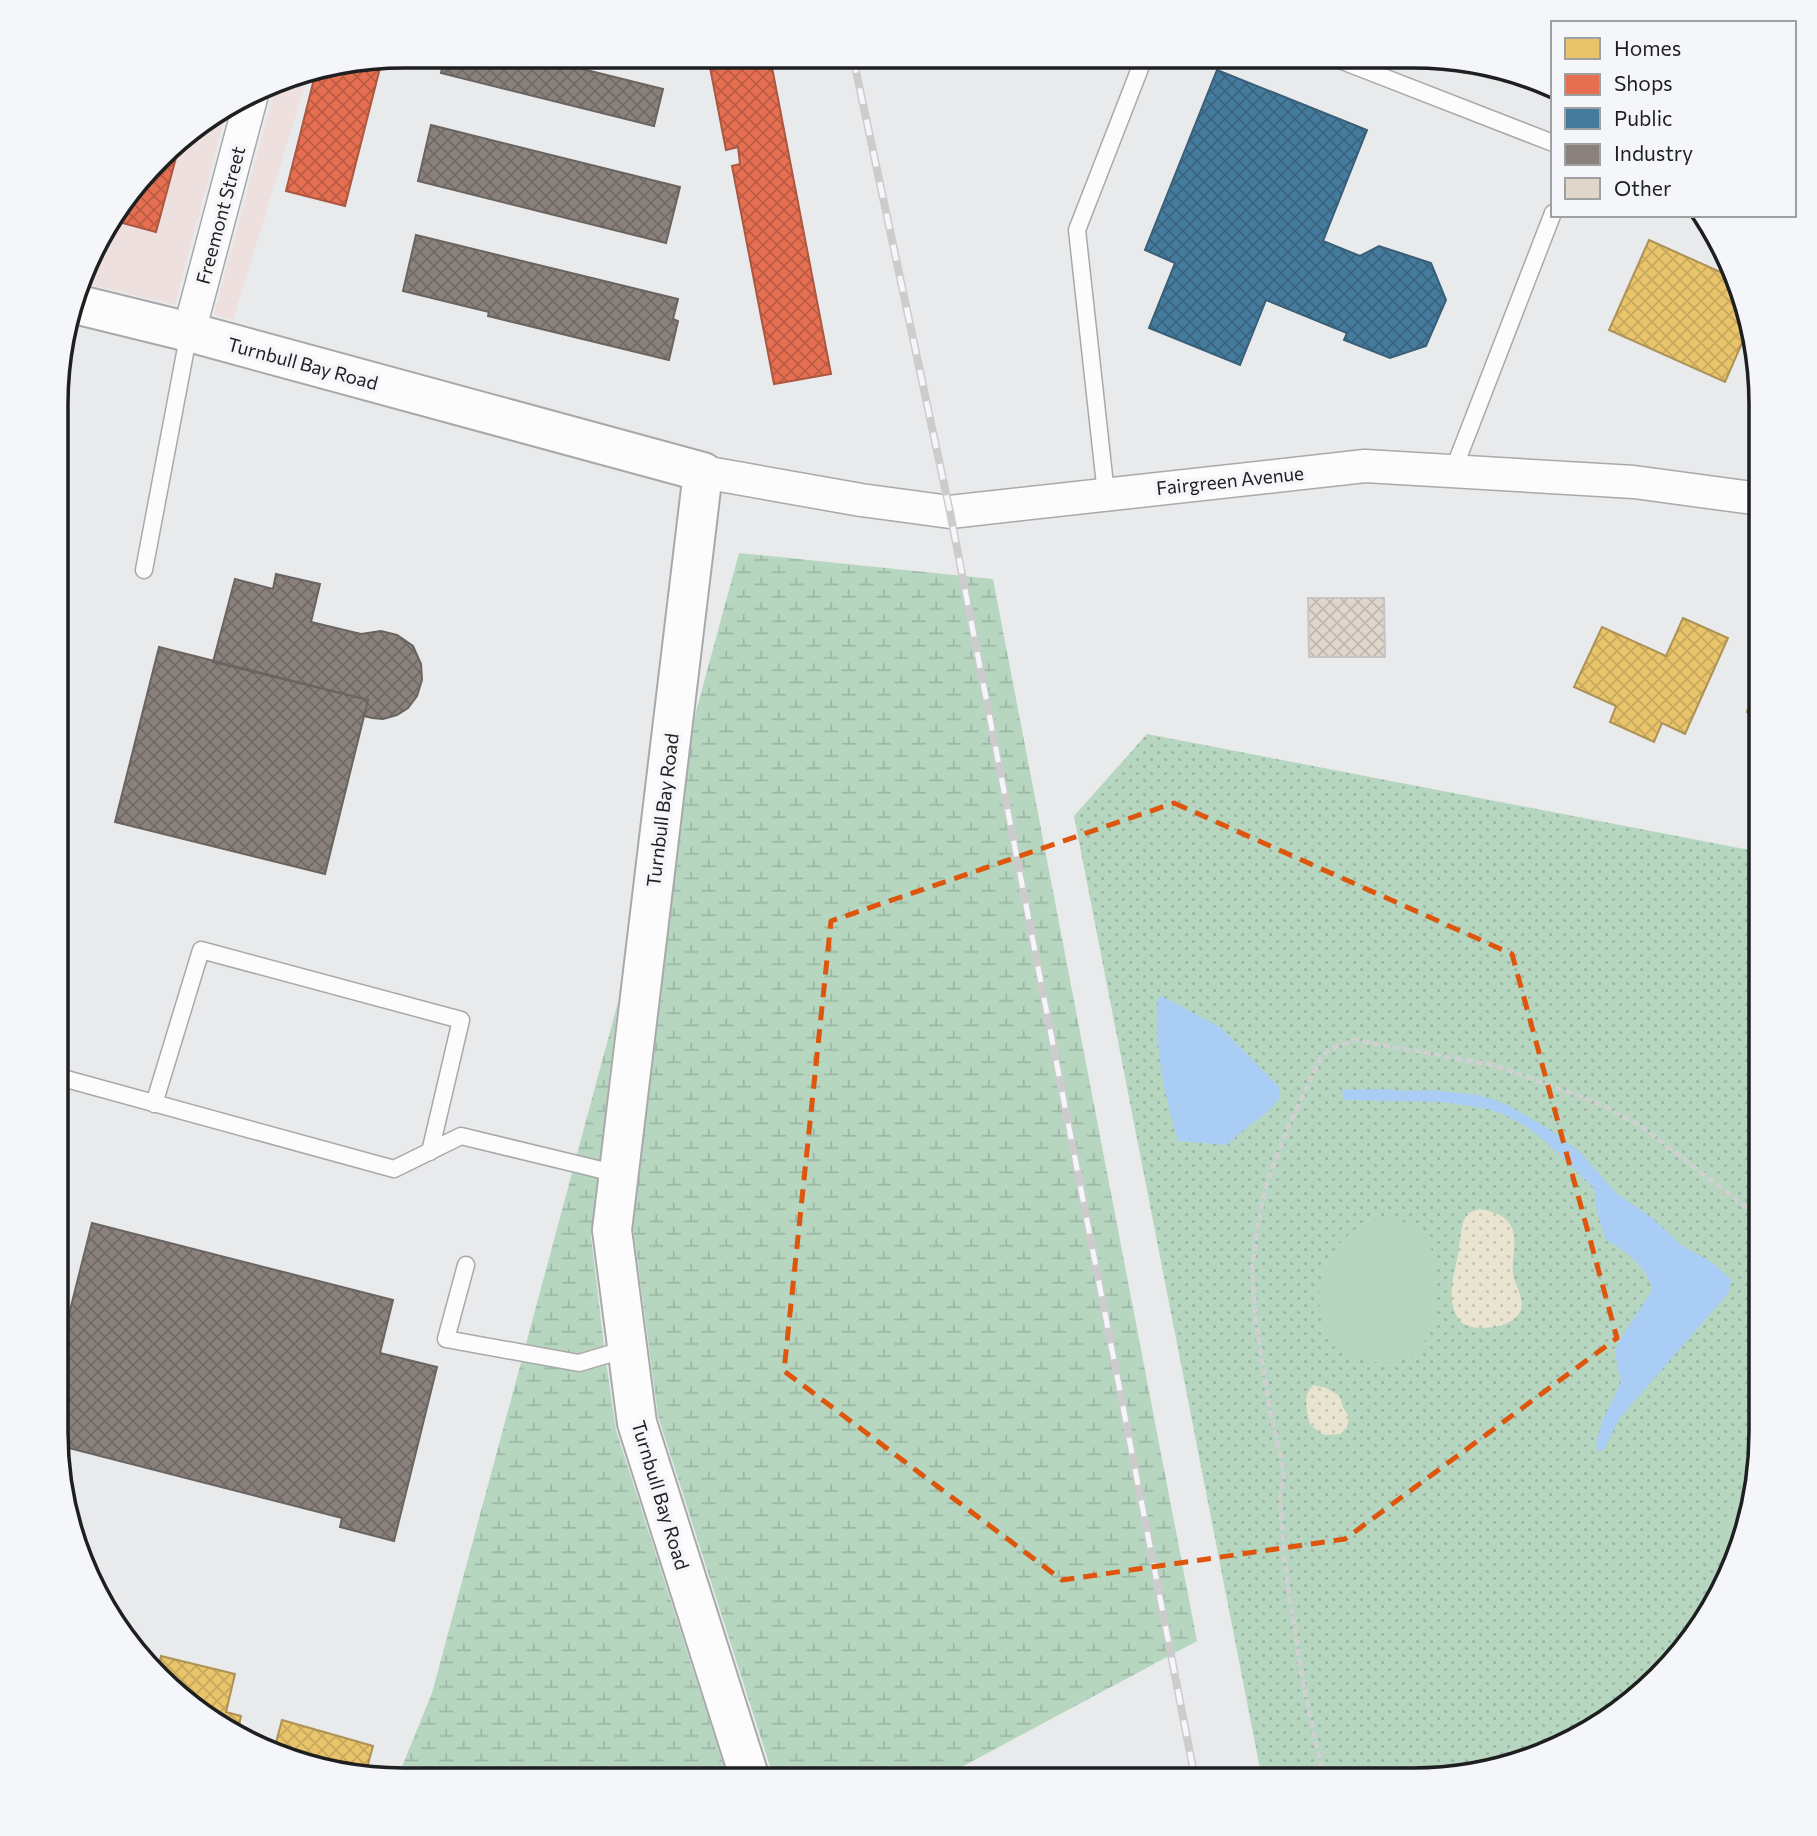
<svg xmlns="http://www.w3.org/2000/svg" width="1817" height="1836" font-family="Commissioner,sans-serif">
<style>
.commercial{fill:#eee0df}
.grass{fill:url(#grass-dots)}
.wetland{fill:url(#wetland-marsh)}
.sand{fill:url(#sand-dots)}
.green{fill:#b6d6c0}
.water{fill:#a9cdf4}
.homes{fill:url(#homes-cross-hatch);stroke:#ac9254;stroke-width:2}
.shops{fill:url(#shops-cross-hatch);stroke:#ab5742;stroke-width:2}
.public{fill:url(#public-cross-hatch);stroke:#395f78;stroke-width:2}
.industry{fill:url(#industry-cross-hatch);stroke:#6a6460;stroke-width:2}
.building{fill:url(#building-cross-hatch);stroke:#c5c5c5;stroke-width:2}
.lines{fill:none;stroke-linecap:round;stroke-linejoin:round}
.service-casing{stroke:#a8a9aa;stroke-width:19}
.minor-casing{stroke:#a8a9aa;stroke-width:35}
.tertiary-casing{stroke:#a8a9aa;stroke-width:42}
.path{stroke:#d0d0d2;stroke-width:4.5;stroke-dasharray:7 3.5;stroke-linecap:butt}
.service{stroke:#fcfcfc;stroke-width:16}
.minor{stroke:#fcfcfc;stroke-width:32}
.tertiary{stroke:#fcfcfc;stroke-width:38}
.rail-casing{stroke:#cccccd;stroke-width:8}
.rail{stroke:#f5f6f9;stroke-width:5;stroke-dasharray:16;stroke-linecap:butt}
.marked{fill:none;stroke:#de560d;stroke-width:5;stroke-dasharray:14 9;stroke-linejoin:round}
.labels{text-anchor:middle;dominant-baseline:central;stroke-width:7;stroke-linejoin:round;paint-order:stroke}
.street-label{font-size:19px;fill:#1e1f20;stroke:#f5f6f9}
.rim{fill:none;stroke:#1e1f20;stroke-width:3.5}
</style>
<defs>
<pattern id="grass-dots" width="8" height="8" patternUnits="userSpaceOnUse" patternTransform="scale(1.75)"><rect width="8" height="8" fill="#b6d6c0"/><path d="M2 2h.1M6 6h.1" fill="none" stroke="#9cb7a5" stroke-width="1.8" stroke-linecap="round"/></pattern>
<pattern id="wetland-marsh" width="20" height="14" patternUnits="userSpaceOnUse" patternTransform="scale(1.75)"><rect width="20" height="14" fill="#b6d6c0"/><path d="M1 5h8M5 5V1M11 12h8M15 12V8" fill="none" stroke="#9cb7a5"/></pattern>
<pattern id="sand-dots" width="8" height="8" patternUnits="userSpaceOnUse" patternTransform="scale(1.75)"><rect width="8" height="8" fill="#e9e4d0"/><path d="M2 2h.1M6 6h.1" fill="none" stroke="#c7c3b2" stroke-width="1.8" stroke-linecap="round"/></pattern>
<pattern id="homes-cross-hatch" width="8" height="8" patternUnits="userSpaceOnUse" patternTransform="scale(1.75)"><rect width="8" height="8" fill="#e9c46a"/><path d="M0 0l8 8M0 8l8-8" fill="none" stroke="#c7a85c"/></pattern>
<pattern id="shops-cross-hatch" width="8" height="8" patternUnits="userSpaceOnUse" patternTransform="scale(1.75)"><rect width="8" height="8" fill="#e76f51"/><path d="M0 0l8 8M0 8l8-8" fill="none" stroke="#bb5b43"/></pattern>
<pattern id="public-cross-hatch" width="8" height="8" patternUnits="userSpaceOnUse" patternTransform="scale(1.75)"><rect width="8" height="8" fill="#457b9d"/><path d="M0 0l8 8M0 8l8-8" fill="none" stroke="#396480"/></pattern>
<pattern id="industry-cross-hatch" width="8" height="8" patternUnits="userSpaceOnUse" patternTransform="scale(1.75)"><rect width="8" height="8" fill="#8a817c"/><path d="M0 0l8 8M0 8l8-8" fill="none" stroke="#706965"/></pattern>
<pattern id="building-cross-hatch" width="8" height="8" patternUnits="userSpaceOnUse" patternTransform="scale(1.75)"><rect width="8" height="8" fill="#e0d6cc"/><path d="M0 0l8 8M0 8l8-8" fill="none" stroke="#c0b7af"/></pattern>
</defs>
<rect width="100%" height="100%" fill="#e9eaeb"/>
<!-- commercial -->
<path class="commercial" d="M309,72L233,320L214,315L276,84L292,75Z
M226,113L175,305L83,283L102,231L175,142Z"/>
<!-- grass -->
<path class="grass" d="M1147,734L1760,852V1454L1725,1586L1675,1661L1624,1708L1525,1761L1435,1779H1262L1074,816Z"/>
<!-- wetland -->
<path class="wetland" d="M739,553L993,579L1197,1641L939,1779H774L658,1416L633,1227L694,719Z
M618,1002L591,1236L605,1354L616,1430L728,1779H397L432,1693Z"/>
<!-- sand -->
<path class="sand" d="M1480,1209C1507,1214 1517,1224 1514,1252C1513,1259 1512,1266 1513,1273C1515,1287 1524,1295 1521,1309C1517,1328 1472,1334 1460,1321C1445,1302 1454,1275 1458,1254C1461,1239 1459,1226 1468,1213Z
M1314,1385L1326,1388L1340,1396L1343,1407L1349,1417L1347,1427L1340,1434L1324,1435L1310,1425C1307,1410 1301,1396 1314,1385Z"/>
<!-- green -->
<path class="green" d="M1382,1219C1431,1219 1439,1257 1437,1297C1434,1337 1418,1368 1372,1362C1353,1359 1339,1351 1329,1335C1302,1290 1332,1228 1382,1219Z
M1752,1485L1728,1574C1715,1541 1725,1509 1752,1485Z"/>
<!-- water -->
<path class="water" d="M1159,995L1220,1027L1279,1087V1099C1265,1117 1243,1128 1227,1145L1178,1141C1164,1093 1153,1045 1159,995Z
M1381,1089L1409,1091L1430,1090L1479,1095L1506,1104L1552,1131L1581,1153L1616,1193L1652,1218L1681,1245L1713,1263L1731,1280L1729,1292L1619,1419L1605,1448L1599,1452L1596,1443L1602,1422L1621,1382L1615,1353L1619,1341L1652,1290C1648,1267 1626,1251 1606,1240L1597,1212L1594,1188L1547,1143L1527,1127L1505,1115L1488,1109L1443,1102L1343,1100L1342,1090Z"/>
<!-- homes -->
<path class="homes" d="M1649,240L1736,279L1742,292L1749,327L1725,382L1609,330Z
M1683,618L1728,638L1685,734L1662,723L1654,742L1610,722L1616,706L1574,687L1602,627L1666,656Z
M1760,678V717L1747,712Z
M161,1656L235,1674L226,1712L241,1716L237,1735L175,1694L157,1674Z
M282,1720L373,1746L365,1775L274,1750Z"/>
<!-- shops -->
<path class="shops" d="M708,57H770L831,374L774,384L732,166L740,164L738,147L726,150Z
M382,60L345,206L286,191L316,71Z
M181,139L156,232L111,220L175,142Z"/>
<!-- public -->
<path class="public" d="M1217,70L1367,130L1323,241L1360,256L1379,246L1431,263L1446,300L1426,346L1390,358L1344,340L1347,333L1266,300L1240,365L1149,328L1175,263L1145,250Z"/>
<!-- industry -->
<path class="industry" d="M445,56H530L663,89L654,126L441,73Z
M431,125L680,187L666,243L418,181Z
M416,235L678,299L673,319L678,321L669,360L488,316L489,312L403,291Z
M276,574L320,584L311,622L361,634L381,631L397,635L413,646L421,664L422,680L417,696L408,708L397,715L383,719L372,718L364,716L368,700L213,662L235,579L273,589Z
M159,647L368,700L325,874L115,822Z
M92,1223L393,1300L380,1353L437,1367L394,1541L340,1527L342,1518L57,1445V1362Z"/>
<!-- building -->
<path class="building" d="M1308,598H1384L1385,657H1309Z"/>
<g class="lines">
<!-- service casing -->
<g class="service-casing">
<path id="service" d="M1337,59L1553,143
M1453,471L1553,213
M1106,494L1077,230L1144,58
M144,570L189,332
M59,1077L394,1169L461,1136L618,1174
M154,1104L201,950L461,1020L430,1152
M466,1265L446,1339L579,1363L626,1349"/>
</g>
<!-- minor casing -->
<g class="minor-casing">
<path id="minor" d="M189,332L251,98
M703,472L861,500L950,512L1365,466L1634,482L1760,499"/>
</g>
<!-- tertiary casing -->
<g class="tertiary-casing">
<path id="tertiary" d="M75,304L189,332L703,472L612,1230L637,1423L750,1779"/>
</g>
<!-- path -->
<path class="path" d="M1324,1779L1303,1682L1285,1566L1280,1499L1284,1471L1270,1411L1256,1323L1252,1268L1258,1223L1267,1182L1289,1125L1321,1057L1330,1049L1355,1040L1493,1065L1595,1102L1641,1126L1760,1218"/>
<!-- service -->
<use href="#service" class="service"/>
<!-- minor -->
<use href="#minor" class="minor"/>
<!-- tertiary -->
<use href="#tertiary" class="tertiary"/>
<!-- rail casing -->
<g class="rail-casing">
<path id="rail" d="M853,57L950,512L1195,1779"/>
</g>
<!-- rail -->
<use href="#rail" class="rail"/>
</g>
<!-- marked area -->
<path class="marked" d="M1174,803L1512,954L1617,1338L1345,1539L1062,1580L784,1371L831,921Z"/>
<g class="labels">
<!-- street labels -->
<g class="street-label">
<text transform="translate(220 215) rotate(-75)">Freemont Street</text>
<text transform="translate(303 363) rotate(15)">Turnbull Bay Road</text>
<text transform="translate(1230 480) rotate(-6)">Fairgreen Avenue</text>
<text transform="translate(662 810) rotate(-83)">Turnbull Bay Road</text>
<text transform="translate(661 1495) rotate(73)">Turnbull Bay Road</text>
</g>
</g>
<!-- crop -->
<path d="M0 0H1817V1836H0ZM404 68H1413A336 336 0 0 1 1749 404V1432A336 336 0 0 1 1413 1768H404A336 336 0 0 1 68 1432V404A336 336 0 0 1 404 68Z" fill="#f5f6f9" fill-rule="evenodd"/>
<path class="rim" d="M404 68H1413A336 336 0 0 1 1749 404V1432A336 336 0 0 1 1413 1768H404A336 336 0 0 1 68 1432V404A336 336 0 0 1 404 68Z"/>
<!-- legend -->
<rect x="1551" y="21" width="245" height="196" fill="#f5f6f9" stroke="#9fa0a2" stroke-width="2"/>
<rect x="1565" y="38" width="35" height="21" fill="#e9c46a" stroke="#9fa0a2" stroke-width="2"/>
<text x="1614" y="56" font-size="21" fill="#1e1f20">Homes</text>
<rect x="1565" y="74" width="35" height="21" fill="#e76f51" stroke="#9fa0a2" stroke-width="2"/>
<text x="1614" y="91" font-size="21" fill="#1e1f20">Shops</text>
<rect x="1565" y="108" width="35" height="21" fill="#457b9d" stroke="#9fa0a2" stroke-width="2"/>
<text x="1614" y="126" font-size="21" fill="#1e1f20">Public</text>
<rect x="1565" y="144" width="35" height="21" fill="#8a817c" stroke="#9fa0a2" stroke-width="2"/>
<text x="1614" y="161" font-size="21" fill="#1e1f20">Industry</text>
<rect x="1565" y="178" width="35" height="21" fill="#e0d6cc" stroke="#9fa0a2" stroke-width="2"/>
<text x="1614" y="196" font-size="21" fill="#1e1f20">Other</text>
</svg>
